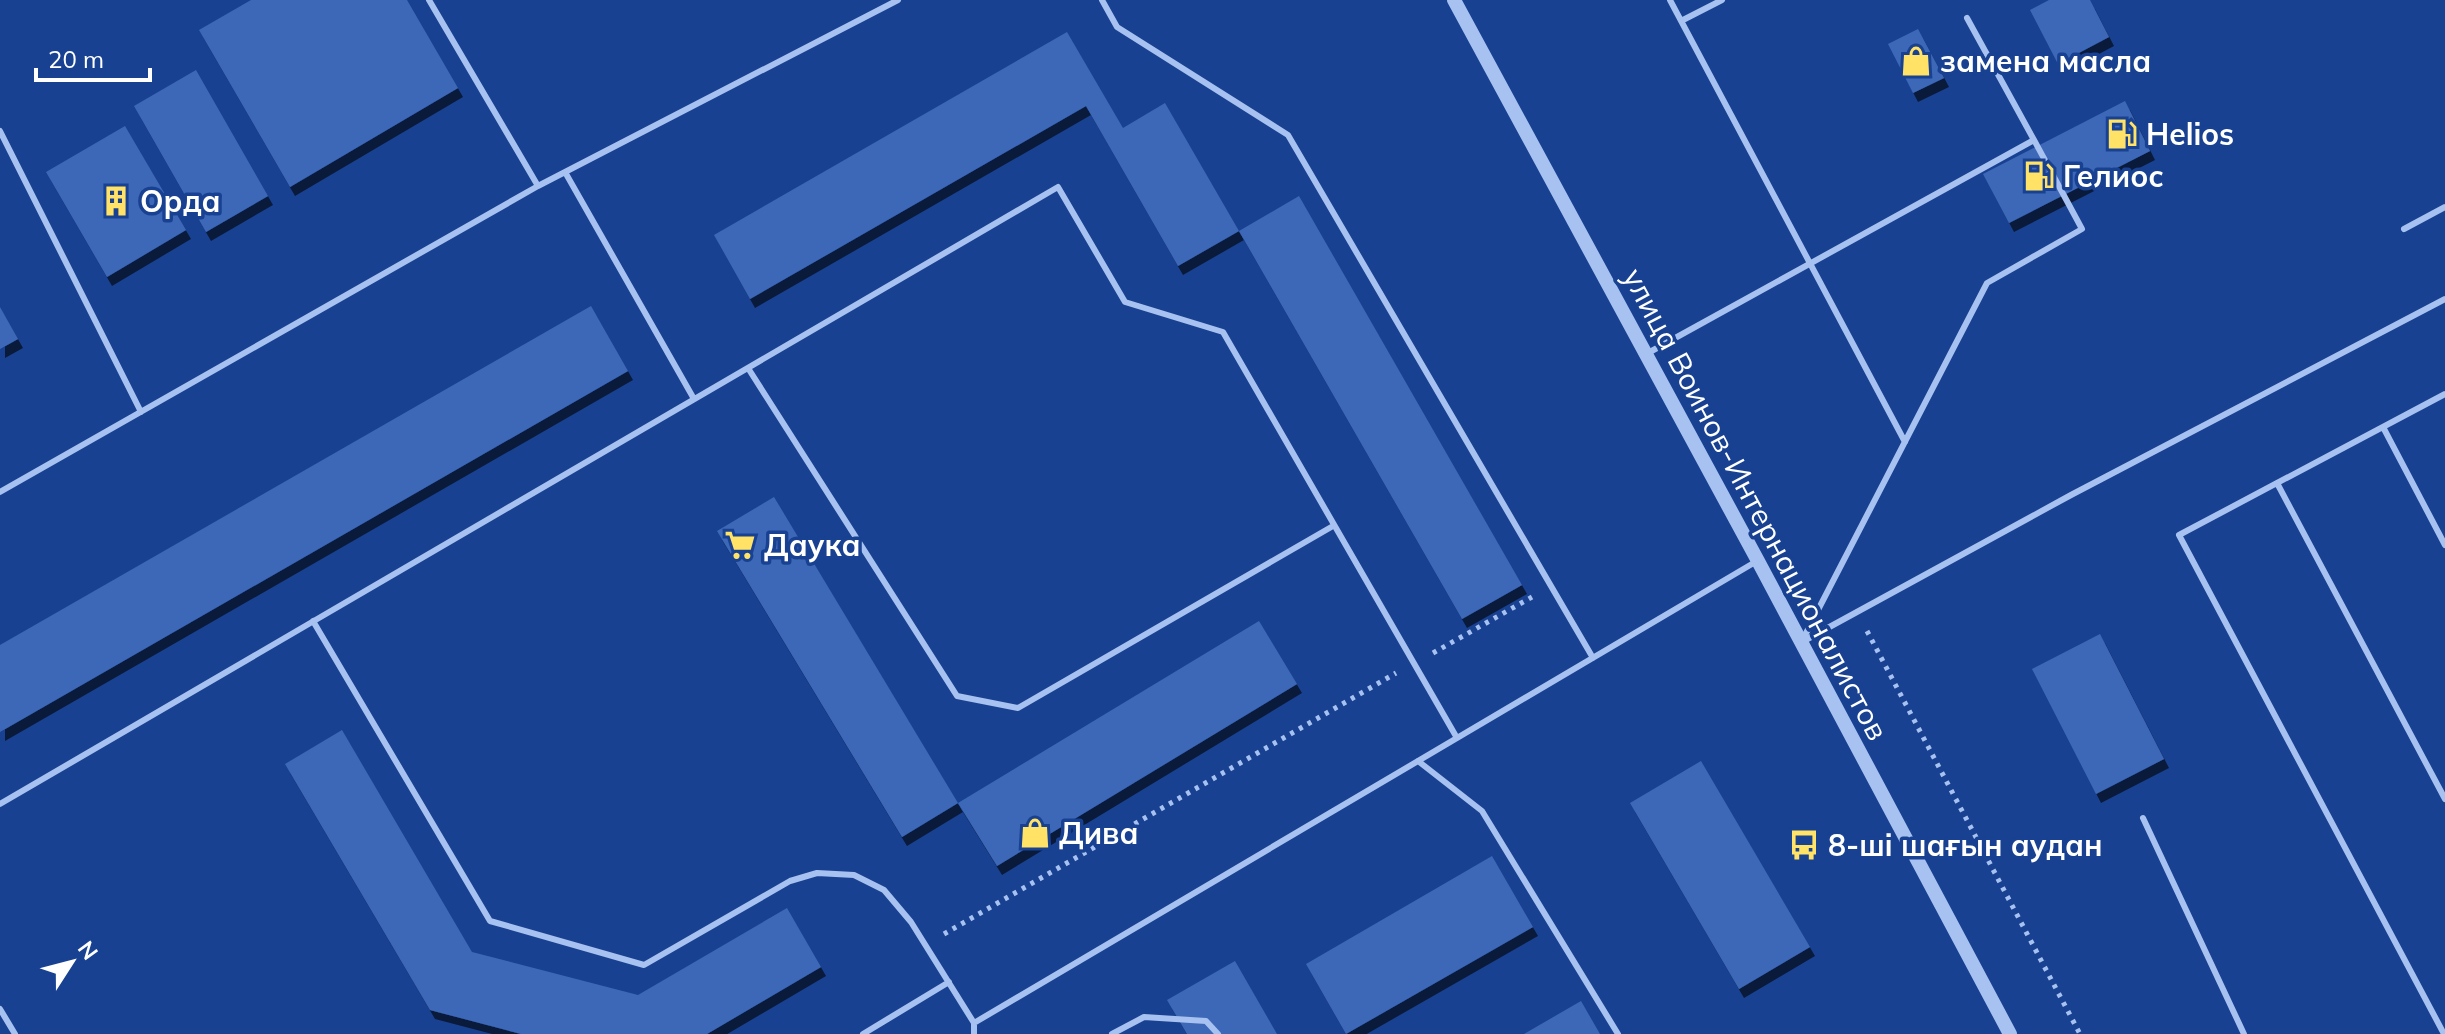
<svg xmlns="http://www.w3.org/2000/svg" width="2445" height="1034" font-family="Mulish,sans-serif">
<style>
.building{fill:#3d68b8;filter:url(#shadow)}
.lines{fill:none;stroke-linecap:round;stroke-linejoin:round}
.path{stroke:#a7c1f0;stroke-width:5;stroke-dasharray:4 6;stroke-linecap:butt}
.service{stroke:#a7c1f0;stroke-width:6}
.tertiary{stroke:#a7c1f0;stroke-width:14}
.labels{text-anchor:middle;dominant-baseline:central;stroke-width:7;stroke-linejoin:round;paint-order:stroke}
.poi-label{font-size:30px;font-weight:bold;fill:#fff;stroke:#184192;text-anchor:start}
.street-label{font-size:30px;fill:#fff;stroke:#184192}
</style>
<defs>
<filter id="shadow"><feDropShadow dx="5" dy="9" stdDeviation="0" flood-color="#0009"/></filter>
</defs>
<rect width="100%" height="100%" fill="#184192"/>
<!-- building -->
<path class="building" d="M251,0H407L458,88L290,187L199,30Z
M2049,0H2090L2109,37L2058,64L2030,10Z
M1918,29L1944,78L1913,93L1888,44Z
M1067,32L1123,128L1165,103L1239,231L1178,266L1086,106L750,299L714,235Z
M196,70L268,196L206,232L134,106Z
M2125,101L2150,151L2009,223L1983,174Z
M125,126L186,230L107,277L46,172Z
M1299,196L1522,585L1462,619L1239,231Z
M591,306L628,371L0,732V645Z
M0,307L18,339L0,349Z
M774,497L958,803L902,837L717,531Z
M1259,621L1297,684L997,866L958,803Z
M2100,634L2164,759L2096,794L2032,669Z
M342,730L472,952L638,995L787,908L821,967L707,1034H521L430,1010L285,764Z
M1701,761L1810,947L1739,989L1630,803Z
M1492,856L1533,927L1346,1034L1306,964Z
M1235,961L1277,1034H1187L1167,1000Z
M1581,1001L1600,1034H1524Z"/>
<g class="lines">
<!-- path -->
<path class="path" d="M1867,631L2080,1034
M1433,653L1532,597
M944,934L1396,673"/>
<!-- service -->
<path class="service" d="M429,0L538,186
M1102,0L1117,27L1288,135L1593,658
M1670,0L1905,442
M1967,18L2034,140
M1681,21L1722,0
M0,131L141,412
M565,172L694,399
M2404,229L2445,207
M1648,353L2034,140L2082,229L1987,283L1803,639
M748,368L957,696L1018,708L1333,526
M2383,427L2445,545
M2277,483L2445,799
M0,492L538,186L898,0
M313,621L490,921L644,965L790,881L817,873L854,875L884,890L911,922L974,1023
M1802,642L2071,495L2445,299
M1418,761L1482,811L1618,1034
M0,804L1058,187L1125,302L1223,332L1457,738
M2143,818L2244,1034
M0,1009L15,1034
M863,1034L949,982
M974,1034V1023L1757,561
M1112,1034L1144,1017L1206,1021L1218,1034
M2444,1034L2179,535L2445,394"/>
<!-- tertiary -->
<path class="tertiary" d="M1454,0L1758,561L2010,1034"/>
</g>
<!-- icons -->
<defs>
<g id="shop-bare" transform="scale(2.4)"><path d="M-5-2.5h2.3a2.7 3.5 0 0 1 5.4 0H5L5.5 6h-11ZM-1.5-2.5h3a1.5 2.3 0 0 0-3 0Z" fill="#ffe266" stroke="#184192" stroke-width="2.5" paint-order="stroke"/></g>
<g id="fuel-bare" transform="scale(2.4)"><path d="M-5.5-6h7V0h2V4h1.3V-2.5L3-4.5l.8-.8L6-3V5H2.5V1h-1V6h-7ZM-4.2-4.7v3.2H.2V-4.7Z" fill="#ffe266" stroke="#184192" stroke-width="2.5" paint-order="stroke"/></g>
<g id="building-bare" transform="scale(2.4)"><path d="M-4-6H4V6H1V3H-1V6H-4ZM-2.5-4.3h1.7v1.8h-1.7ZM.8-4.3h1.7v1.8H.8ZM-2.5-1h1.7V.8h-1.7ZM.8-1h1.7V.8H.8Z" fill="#ffe266" stroke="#184192" stroke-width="2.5" paint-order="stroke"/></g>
<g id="supermarket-bare" transform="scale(2.4)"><path d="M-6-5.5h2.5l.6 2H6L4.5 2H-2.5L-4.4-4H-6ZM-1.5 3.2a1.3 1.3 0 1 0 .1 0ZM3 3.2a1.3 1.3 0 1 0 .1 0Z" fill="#ffe266" stroke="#184192" stroke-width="2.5" paint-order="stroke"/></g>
<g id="bus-bare" transform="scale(2.4)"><path d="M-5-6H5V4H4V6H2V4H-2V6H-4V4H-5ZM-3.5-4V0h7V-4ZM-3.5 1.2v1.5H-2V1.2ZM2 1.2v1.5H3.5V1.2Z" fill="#ffe266" stroke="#184192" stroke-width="2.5" paint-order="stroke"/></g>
</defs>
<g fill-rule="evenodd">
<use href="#shop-bare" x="1916" y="61"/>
<use href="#fuel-bare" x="2122" y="134"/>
<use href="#fuel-bare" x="2039" y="176"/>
<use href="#building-bare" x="116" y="201"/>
<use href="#supermarket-bare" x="740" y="545"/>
<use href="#shop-bare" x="1035" y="833"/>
<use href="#bus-bare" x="1804" y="845"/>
</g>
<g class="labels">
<!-- poi labels -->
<g class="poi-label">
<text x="1940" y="61">замена масла</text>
<text x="2146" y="134">Helios</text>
<text x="2063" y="176">Гелиос</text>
<text x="140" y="201">Орда</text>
<text x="764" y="545">Даука</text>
<text x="1059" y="833">Дива</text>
<text x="1828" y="845">8-ші шағын аудан</text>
</g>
<!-- street labels -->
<g class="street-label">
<text transform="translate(1756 504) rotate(62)">улица Воинов-Интернационалистов</text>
</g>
</g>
<!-- north arrow -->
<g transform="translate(72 962) rotate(54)" stroke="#184192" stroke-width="6" paint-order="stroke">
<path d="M0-6L14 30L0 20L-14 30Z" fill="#ffffff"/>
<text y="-12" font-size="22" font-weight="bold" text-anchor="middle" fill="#ffffff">N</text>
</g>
<!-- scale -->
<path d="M36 68v12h114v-12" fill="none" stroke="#ffffff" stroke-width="4"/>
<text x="48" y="68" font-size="24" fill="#ffffff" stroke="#184192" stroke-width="6" paint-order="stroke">20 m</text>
</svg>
